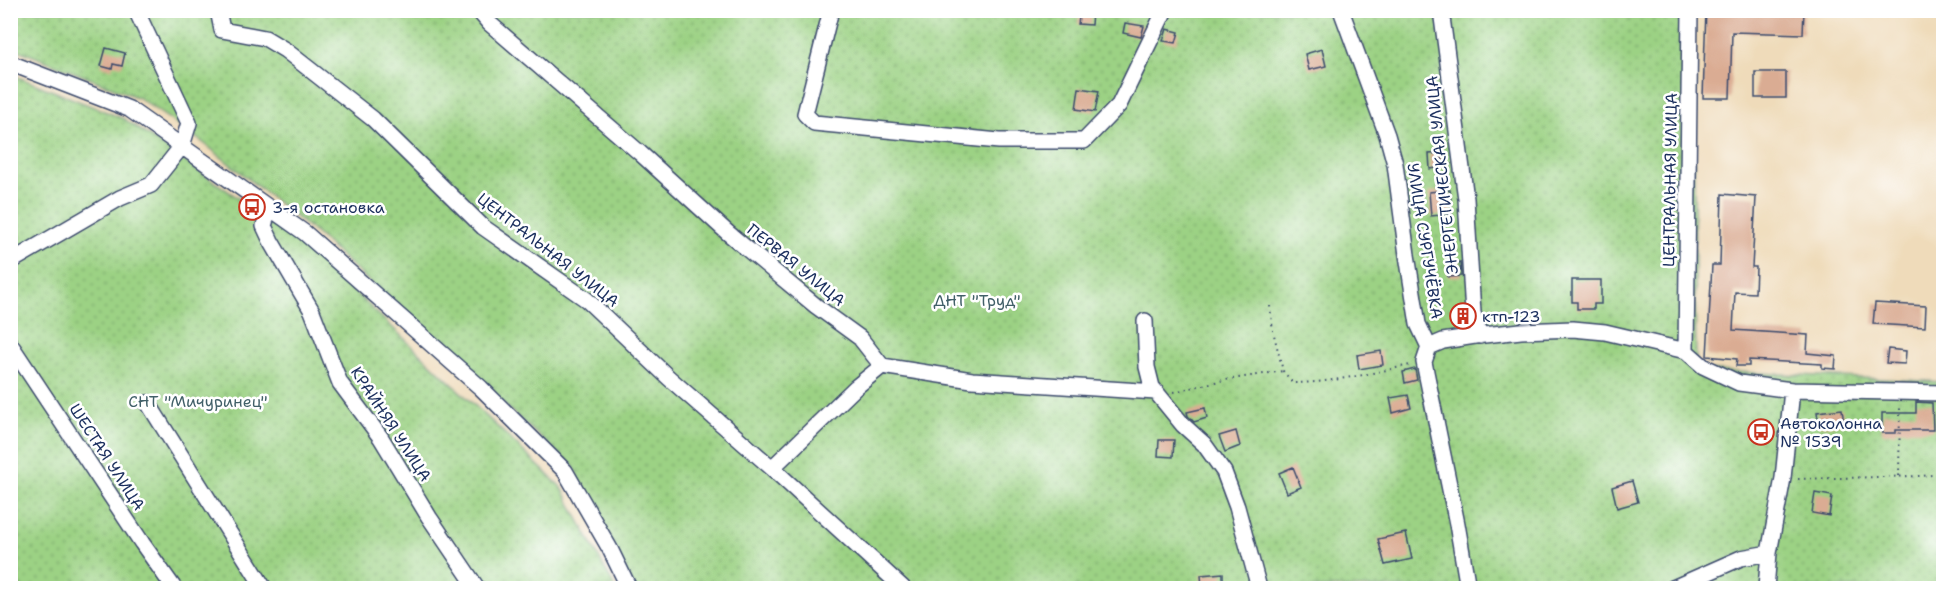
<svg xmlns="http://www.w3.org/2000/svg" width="1954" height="599" font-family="'Shantell Sans',sans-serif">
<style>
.green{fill:url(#green-dots);stroke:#5c8071;stroke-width:1.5}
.building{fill:#daac93}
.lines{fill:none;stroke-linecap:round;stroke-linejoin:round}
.minor-casing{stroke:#3b496c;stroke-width:18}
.path{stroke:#3b496c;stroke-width:2;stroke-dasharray:1.5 4.5;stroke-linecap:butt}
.minor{stroke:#fff;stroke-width:15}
.labels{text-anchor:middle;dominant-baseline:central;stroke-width:5;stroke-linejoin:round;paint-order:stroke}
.street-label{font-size:16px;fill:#1b2f5e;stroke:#fff}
.poi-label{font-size:16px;fill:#1b2f5e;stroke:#fff;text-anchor:start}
.park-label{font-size:16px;fill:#426069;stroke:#fff}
</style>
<defs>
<pattern id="green-dots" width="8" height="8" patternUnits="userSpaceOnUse" patternTransform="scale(1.5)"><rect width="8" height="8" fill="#9cd284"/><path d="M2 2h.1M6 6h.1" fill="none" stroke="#7eab6f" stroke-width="1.8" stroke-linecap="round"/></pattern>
</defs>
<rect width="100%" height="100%" fill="#fff"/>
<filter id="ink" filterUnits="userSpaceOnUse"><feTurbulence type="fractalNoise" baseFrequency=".0167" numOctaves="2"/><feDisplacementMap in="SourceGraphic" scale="12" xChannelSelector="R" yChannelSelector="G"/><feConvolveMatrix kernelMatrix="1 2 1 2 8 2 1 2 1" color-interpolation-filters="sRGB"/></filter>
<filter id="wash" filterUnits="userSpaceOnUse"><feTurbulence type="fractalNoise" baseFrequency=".008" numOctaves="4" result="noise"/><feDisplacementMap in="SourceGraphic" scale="24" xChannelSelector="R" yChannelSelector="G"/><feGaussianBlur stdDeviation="1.35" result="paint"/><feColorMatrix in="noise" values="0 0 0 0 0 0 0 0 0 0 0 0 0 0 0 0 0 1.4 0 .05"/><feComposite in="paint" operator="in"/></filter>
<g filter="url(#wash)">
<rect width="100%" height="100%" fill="#efdbba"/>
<!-- green -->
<path class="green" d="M11,10L1692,11L1696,370L1943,382V588H634L574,468L318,235L205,144L139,98L11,47Z
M10,74L124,119L303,243L562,488L615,588H11Z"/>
<g id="blocks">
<!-- building -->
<path class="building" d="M1706,10H1804L1803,34L1732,32L1730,98H1703Z
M1080,11L1092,12L1091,25L1078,24Z
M1125,23L1144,26L1141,37L1123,33Z
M1167,29L1179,32L1176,43L1163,41Z
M106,48L125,53L122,66L113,64L112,69L101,66Z
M1322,49L1326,66L1309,70L1305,54Z
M1755,72H1786V98H1755Z
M1079,88L1099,91L1095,112L1076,109Z
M1442,153L1443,167L1430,169L1429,154Z
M1450,190L1452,214L1431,216L1429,192Z
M1722,194L1756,197L1752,267H1756L1755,293L1735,292L1733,330L1808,335L1807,353L1836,356L1835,369L1822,368V364L1749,360V366H1736L1737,359L1707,356L1712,265H1720Z
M1460,262L1461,276L1448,277L1447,263Z
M1572,280H1601V304H1594V309H1577V302H1572Z
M1875,303L1926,306L1925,327L1873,324Z
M1888,349L1906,351L1905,364L1886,363Z
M1381,351L1383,365L1359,369L1357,355Z
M1415,369L1417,380L1405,383L1403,372Z
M1408,395L1411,408L1393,413L1390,398Z
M1916,402L1932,403L1933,430H1896V433H1882V413H1916Z
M1205,408L1207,418L1194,422L1188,416L1187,412Z
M1842,409L1844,424L1819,426L1817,412Z
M1236,431L1240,446L1225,452L1219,436Z
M1159,440H1174L1173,457L1158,456Z
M1293,467L1301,487L1287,493L1279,473Z
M1632,481L1638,502L1617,508L1612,487Z
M1815,493L1832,496L1829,516L1812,513Z
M1406,533L1412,559L1385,565L1378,539Z
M1223,573V585L1202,587L1201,575Z"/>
</g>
</g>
<g filter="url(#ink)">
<use href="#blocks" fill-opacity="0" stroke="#3b496c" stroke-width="1.5"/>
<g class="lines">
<!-- minor casing -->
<g class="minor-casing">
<path id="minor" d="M218,10L222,30L265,38L285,50L373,119L483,227L587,300L669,378L772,468L903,588
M478,10L489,23L640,153L728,233L816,306L860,338L882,366L972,380L1156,392
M831,10L805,114L814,123L999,141H1084L1119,105L1165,10
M1341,10L1387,135L1395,164L1407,255L1418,324L1429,347L1424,362L1457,524L1468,588
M1441,10L1466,199L1473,313L1480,336
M10,63L129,109L305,233L481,388L565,471L610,549L629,588
M269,208L264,226L271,241L312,311L340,383L381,438L429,517L477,588
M10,262L120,198L151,185L182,146L189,123L136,10
M1145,321L1147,367L1152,387L1183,425L1204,444L1224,472L1237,507L1259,588
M10,344L142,543L174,588
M1429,347L1443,341L1475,336L1521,331L1573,329L1605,332L1686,351L1703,366L1739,383L1792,390L1944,393
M1686,351L1690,10
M148,403L264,588
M772,468L856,387L882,366
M1673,588L1741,558L1769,553
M1766,588L1769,553L1783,478L1792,390"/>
</g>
<!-- path -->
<path class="path" d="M1270,306L1273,331L1283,371L1293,383C1332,383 1372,373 1410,365
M1174,392L1219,381L1283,371
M1899,476L1900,407
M1798,479L1920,476L1944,474"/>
<!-- minor -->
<use href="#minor" class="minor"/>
</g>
</g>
<!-- icons -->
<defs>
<g id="bus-ring" transform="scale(1.35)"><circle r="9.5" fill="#fff" stroke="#c8321e" stroke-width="1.5"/><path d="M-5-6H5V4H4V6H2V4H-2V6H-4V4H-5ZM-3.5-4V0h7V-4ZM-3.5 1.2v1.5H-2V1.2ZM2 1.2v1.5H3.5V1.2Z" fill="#c8321e"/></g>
<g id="building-ring" transform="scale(1.35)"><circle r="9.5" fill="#fff" stroke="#c8321e" stroke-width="1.5"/><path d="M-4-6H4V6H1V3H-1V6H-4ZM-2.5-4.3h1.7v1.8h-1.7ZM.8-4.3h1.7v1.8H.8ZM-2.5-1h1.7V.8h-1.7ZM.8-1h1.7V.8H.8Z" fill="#c8321e"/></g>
</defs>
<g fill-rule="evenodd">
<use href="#bus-ring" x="252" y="207"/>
<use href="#building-ring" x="1463" y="316"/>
<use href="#bus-ring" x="1761" y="432"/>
</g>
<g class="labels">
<!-- street labels -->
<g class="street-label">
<text transform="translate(1442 175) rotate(-96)">ЭНЕРГЕТИЧЕСКАЯ УЛИЦА</text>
<text transform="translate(1670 180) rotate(-89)">ЦЕНТРАЛЬНАЯ УЛИЦА</text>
<text transform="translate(1425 241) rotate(81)">УЛИЦА СУРГУЧЁВКА</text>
<text transform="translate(548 250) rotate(38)">ЦЕНТРАЛЬНАЯ УЛИЦА</text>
<text transform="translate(796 265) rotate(39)">ПЕРВАЯ УЛИЦА</text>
<text transform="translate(391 424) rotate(57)">КРАЙНЯЯ УЛИЦА</text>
<text transform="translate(107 457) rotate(57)">ШЕСТАЯ УЛИЦА</text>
</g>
<!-- poi labels -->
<g class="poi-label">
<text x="272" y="207">3-я остановка</text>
<text x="1482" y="316">ктп-123</text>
<text x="1780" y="423">Автоколонна<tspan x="1780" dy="18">№ 1539</tspan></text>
</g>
<!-- park labels -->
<g class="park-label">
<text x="977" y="300">ДНТ "Труд"</text>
<text x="198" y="401">СНТ "Мичуринец"</text>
</g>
</g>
<!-- margin -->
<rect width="1954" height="599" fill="none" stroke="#fff" stroke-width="36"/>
</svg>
